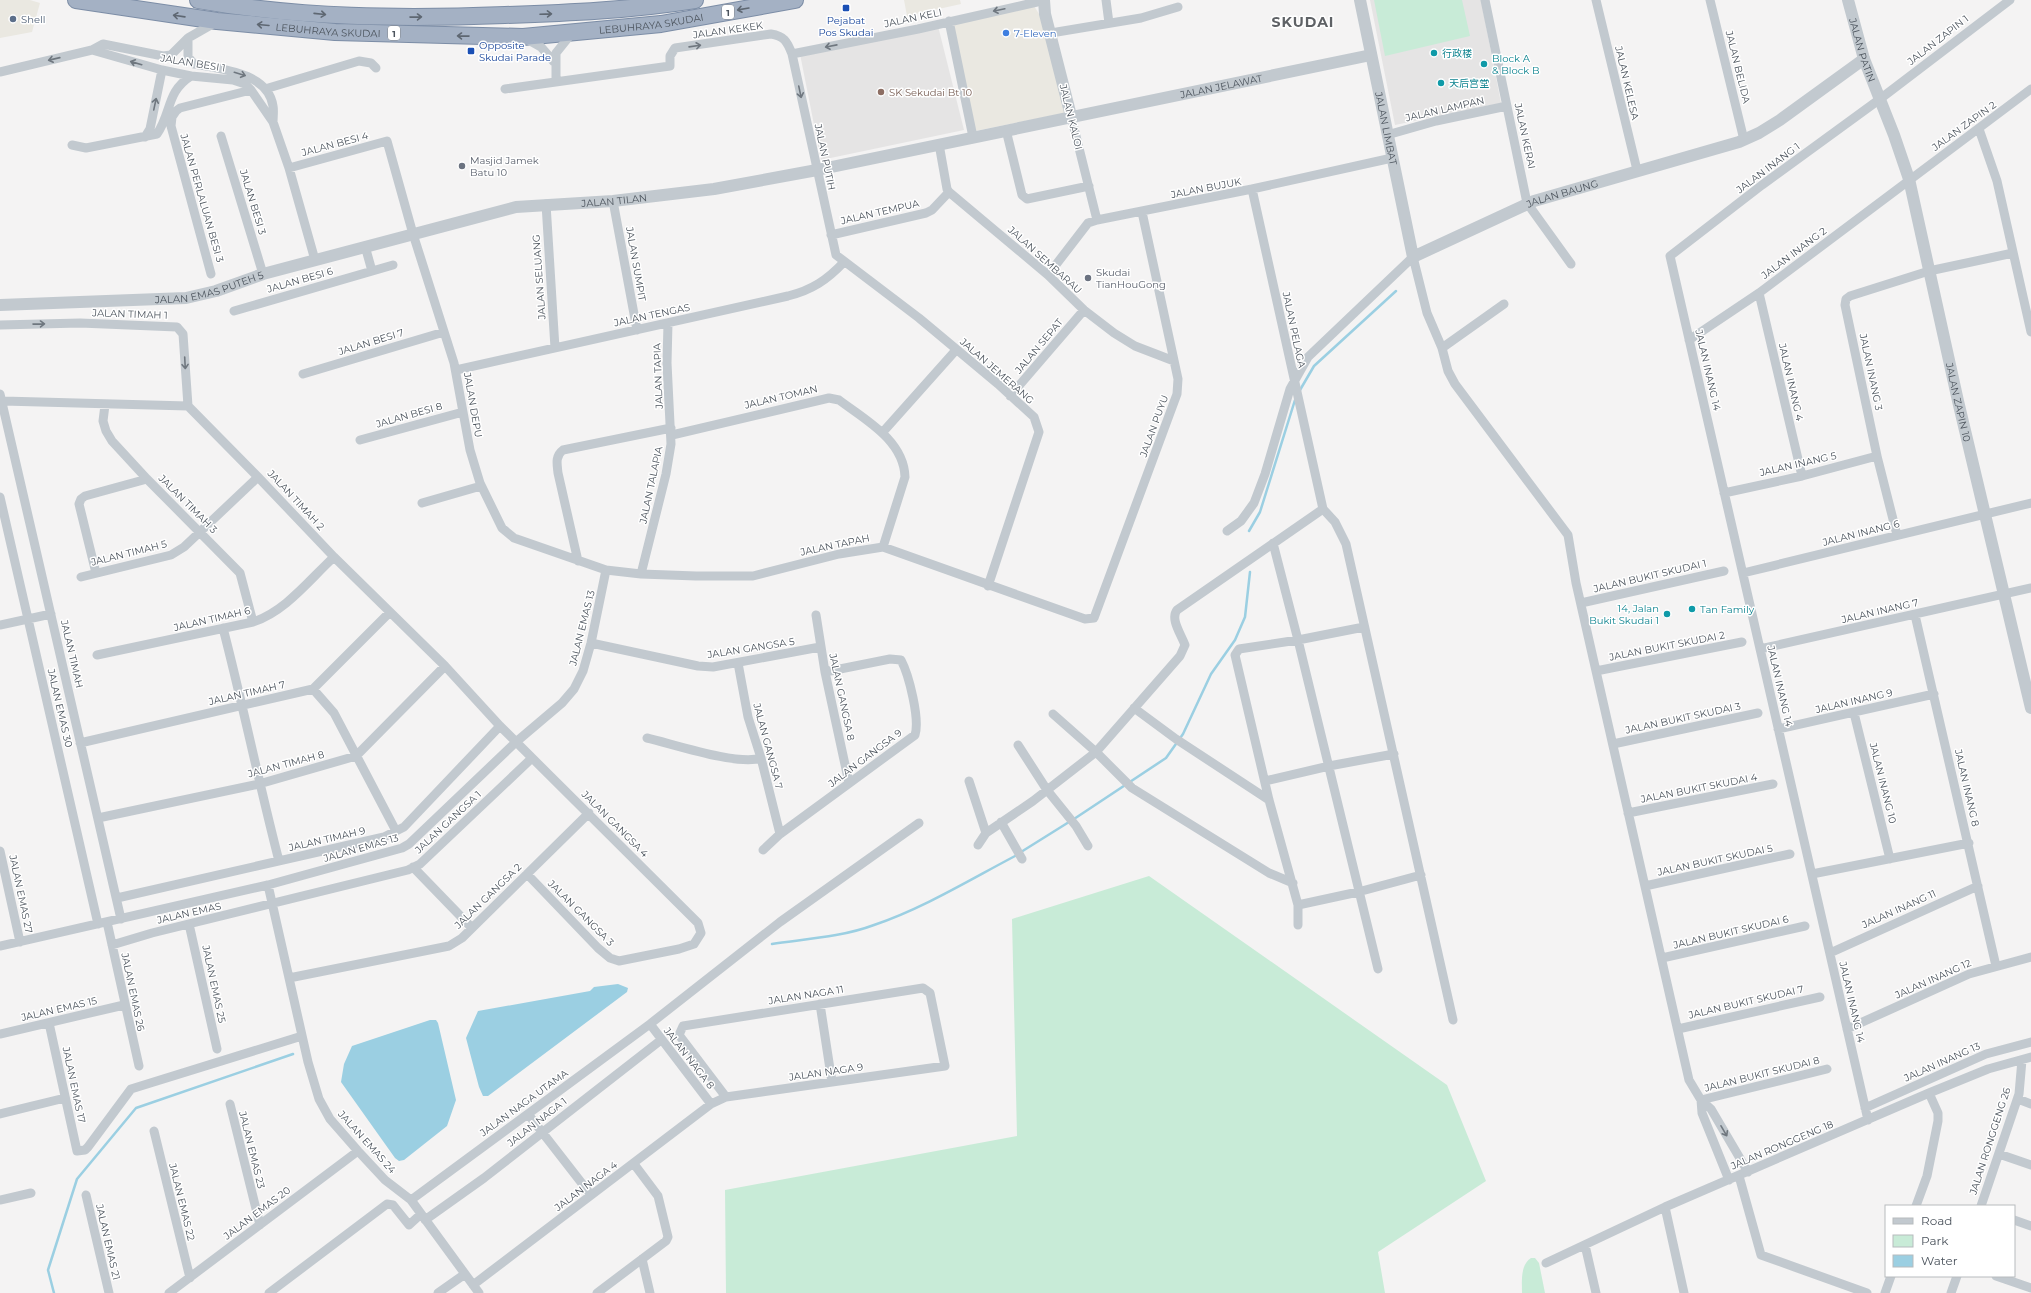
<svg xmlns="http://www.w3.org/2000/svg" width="2031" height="1293" font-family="Montserrat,'Noto Sans SC',sans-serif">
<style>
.commercial{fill:#eae8e1}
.education{fill:#e5e4e4}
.green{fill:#c8ebd7}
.water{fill:#9bcfe2}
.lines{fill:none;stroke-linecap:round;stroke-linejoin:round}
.stream{stroke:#9bcfe2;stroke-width:2.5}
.trunk-casing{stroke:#7c8da6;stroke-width:18}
.minor{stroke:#c2c9cf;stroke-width:9}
.tertiary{stroke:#c2c9cf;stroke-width:12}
.trunk{stroke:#a4b1c4;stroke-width:16}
.oneway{stroke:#5e6772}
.oneway2{stroke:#6f777f}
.transit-dot{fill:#1a4fb4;stroke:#fff;stroke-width:1.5}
.service-dot{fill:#5c6f8a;stroke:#fff;stroke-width:1.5}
.shop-dot{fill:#3f7fe0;stroke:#fff;stroke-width:1.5}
.culture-dot{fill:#0f9aa8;stroke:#fff;stroke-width:1.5}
.education-dot{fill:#8d6e63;stroke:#fff;stroke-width:1.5}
.worship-dot{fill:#6b7280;stroke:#fff;stroke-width:1.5}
.labels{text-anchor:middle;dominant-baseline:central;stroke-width:3;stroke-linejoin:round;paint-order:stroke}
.shield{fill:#fff;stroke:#82878e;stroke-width:1}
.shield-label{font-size:9px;font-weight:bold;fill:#4c545d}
.street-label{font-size:10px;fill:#4c545d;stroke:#fff}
.service-label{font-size:10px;fill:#4e5e75;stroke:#fff;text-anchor:start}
.transit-label{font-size:10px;fill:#164399;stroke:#fff}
.shop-label{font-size:10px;fill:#366cbe;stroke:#fff;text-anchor:start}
.culture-label{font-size:10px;fill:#0d838f;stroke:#fff;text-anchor:start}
.education-label{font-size:10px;fill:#785e54;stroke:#fff;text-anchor:start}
.worship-label{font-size:10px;fill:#5b616d;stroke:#fff;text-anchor:start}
.district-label{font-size:14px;font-weight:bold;letter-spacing:1px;fill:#5f6266;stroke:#fff}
</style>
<rect width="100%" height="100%" fill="#f4f3f3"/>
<!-- commercial -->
<path class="commercial" d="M0,0H30L40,3L32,32L0,38Z
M904,0H960L961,4L907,16Z
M1034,6L1041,17L1065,113L975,131L953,23Z"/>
<!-- education -->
<path class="education" d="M1370,0H1481L1501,103L1395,125Z
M938,26L964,130L821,160L800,54Z"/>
<!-- green -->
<path class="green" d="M1374,0H1462L1470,36L1385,56Z
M1149,876L1447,1085L1486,1181L1378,1252L1385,1293H726L725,1190L1017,1136L1012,919Z
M1531,1258H1535L1539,1263L1545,1293H1522C1522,1282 1520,1265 1531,1258Z"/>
<!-- water -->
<path class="water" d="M618,984L628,988L627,992L488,1096H483L479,1087L466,1038L478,1011L590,991L594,987Z
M430,1020H436L438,1023L456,1100L447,1126L404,1160L399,1161L395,1158L341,1082L344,1064L352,1046Z"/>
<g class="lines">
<!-- stream -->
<path class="stream" d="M1300,390L1314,366L1396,291
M1249,531L1260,512L1295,400
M1074,819L1166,758L1183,734L1211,674L1235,640L1245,617L1250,572
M1021,852L1069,822
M772,944C806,939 842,937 874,925C924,908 971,879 1017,855
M54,1293L48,1270L77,1179L136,1108L293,1054"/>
<!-- trunk casing -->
<g class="trunk-casing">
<g id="trunk">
<path id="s4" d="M76,0L217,21L335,32L523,37L661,24L795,0"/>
<path d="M198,0C299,18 403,19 505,15C569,13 632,10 695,0"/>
</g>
</g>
<!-- minor -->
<path class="minor" d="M1106,0L1109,23
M1485,0L1527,203L1571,264
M1596,0L1637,170
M1710,0L1744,140
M949,21L973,137
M216,22L188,38V57L194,64C220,69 268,72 273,106C274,111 273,117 273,122
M1051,33L1141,18L1178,7
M525,38L541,47L554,62
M92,50L162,70L191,76L233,80L245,84L251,90L273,122L289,168L315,260
M792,54L918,29L1037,2
M0,72L92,50L103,44L163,56L171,55L188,38
M556,82V53L572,33
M265,89L359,61L371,63L376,68
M505,89L670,66V56L675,48L771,34C784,36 787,41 792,54L836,255L919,318L998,384L1034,417L1039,432L988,586
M1071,116L1097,220
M1979,129L1997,181L2031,332
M1006,130L1022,195L1027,199L1089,186
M1387,135L1436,121L1507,106
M221,136L263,274
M145,137L150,129L162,70
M939,144L947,189L949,192L1048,275L1084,310L1114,333L1135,346L1174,361
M72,145L86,148L157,134C172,112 166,92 191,76
M289,168L387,141L413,234L454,363L470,450L480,483L502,528L514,538L606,570L641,574L696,576H753L839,554L883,547L1085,619L1094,618L1177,394L1178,379L1142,212
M1252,189L1323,509L1335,522L1346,544L1453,1020
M613,201L637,330
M546,204L555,348
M831,235L926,213L932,210L949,192
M365,246L372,271
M211,274L171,126L172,117L176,111L180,108L251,90
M1048,275L1088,223L1097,220L1252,189L1392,158
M1759,293L1802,476
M234,311L393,265
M0,325L80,323L177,327L183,334L188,406
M1689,340L1759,293L2031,89
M1442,348L1504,304
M456,370L788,296C812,290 827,280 844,262
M303,374L444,332
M0,394L121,919
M1010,396L1084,310
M3,401L188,406L258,477L334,557L445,666L500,726L698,923L701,933L694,944L679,949L619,961L610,958L598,948L527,874
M105,405L103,421L106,431L112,441L147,479L240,573L253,622
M882,433L956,350
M672,435L829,398L839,400C864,419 904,440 905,477L883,547
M360,440L463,412
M1724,493L1802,476L1877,456
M0,497L98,924
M422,503L481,486
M1227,531L1241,521L1254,503L1265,474L1290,389L1308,357L1413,257L1427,313L1442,348L1448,371L1455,384L1568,535L1576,583L1689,1080L1701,1100L1711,1109L1748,1172
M1897,535L1877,456L1845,305L1846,299L1850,296L1929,271L2013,253
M1273,543L1298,640L1378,969
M578,561L558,473C557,464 555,456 563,450L671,428
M96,573L79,504L81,499L85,496L147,479
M1743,573L2031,503
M641,574L666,474L671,444L667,363L668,323
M81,577L171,555L184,547L258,477
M1581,603L1724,571
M816,615L825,672L849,783
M1915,615L1996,966
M0,625L51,614
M223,628C243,705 259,784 279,861
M591,643L698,666L713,667L820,647
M1760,649L2031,588
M97,655L253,622C286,611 309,580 334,557
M738,663L748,717L761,758L780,834
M1596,671L1742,642
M313,689L334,713L396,831
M1134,708L1176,739L1269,800
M1854,713L1890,859
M1053,714L1096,752L1132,788L1269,873L1293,883
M1778,729L1934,694
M647,738C673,744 738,766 761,758
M80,743L313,689L390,612
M1613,744L1758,713
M1018,745L1047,790L1076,826L1088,846
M969,781L986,833
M1265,781L1329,766L1394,754
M1628,813L1773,784
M98,818L259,784L356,756L445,666
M1001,822L1022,859
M978,845L986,833L1033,801L1096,752L1180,656L1185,645C1181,634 1170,619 1177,610L1323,509
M763,850L780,834L915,735C920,719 909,675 901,660L890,659L825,672
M0,851L20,942
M413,867L472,928
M1812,874L1969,843
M268,885L308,1062L319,1099L330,1119L358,1151L385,1180L411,1200L479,1293
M1645,886L1790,854
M117,898L384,837L404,827L500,726
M1298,905L1358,892L1421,875
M107,922L139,1066
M189,924L217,1049
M1298,925V905L1269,800L1235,655L1239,649L1298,640L1364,627
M112,945L152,933L408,870L420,864L532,758
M0,946L268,885L402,848L409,844L516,742L562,703L574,689L583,671L591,643L606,570
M1830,953L1978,886
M1662,958L1805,926
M289,978L449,946L462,938L589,813
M820,1004L832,1082
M49,1023L77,1151L85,1150L88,1147L131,1089L302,1036
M650,1024L711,1104
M1678,1029L1820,997
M1847,1029L1969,974L2031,957
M0,1034L124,1005
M2018,1099L2031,1104
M1701,1100L1827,1069
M1701,1100L1702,1113L1729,1180
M230,1104L260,1225
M1865,1108L1986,1054L2031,1042
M0,1114L65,1098
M528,1114L591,1195
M1868,1120L1670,256L1762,185L1880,99L2010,0
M154,1131L190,1278
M1999,1154L2031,1165
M1739,1176L1761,1255L1867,1293
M86,1195L109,1293
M0,1200L31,1193
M411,1200L650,1024L780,922L919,823
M1916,1206L1927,1176L1938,1121V1113L1929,1093
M1981,1206L2019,1094L2022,1060
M1665,1207L1684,1293
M425,1220L484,1178L661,1040
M2014,1220L2031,1226
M1585,1245L1596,1293
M642,1259L650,1293
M1546,1263L1665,1207L1929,1093L1988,1069L2031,1057
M1996,1276L2031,1288
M473,1285L711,1104L726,1097L945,1066L930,993L923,988L683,1026L679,1035L726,1097
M169,1293L358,1151
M269,1293L387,1204L393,1205L409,1225L421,1214
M438,1293L465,1274
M597,1293L666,1241L668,1237L658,1196L634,1164
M1885,1293L1891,1276
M1951,1293L1957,1276"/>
<!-- tertiary -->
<g class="tertiary">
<path d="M1044,0L1045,14L1071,116"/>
<path id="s1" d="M1360,0L1413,257L1534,201L1739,142L1759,133L1780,120L1864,59"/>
<path id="s2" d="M1848,0L1864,59L1894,135L1909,179L1958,401L2031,708"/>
<path id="s3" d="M0,305L186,298L216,291L263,274L516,207L613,201L714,189L817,170L1371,55"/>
</g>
<!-- trunk -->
<use href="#trunk" class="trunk"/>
</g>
<!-- one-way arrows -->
<defs><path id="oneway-shaft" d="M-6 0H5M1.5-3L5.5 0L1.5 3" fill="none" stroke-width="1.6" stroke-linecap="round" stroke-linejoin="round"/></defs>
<g class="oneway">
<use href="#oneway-shaft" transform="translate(743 9) rotate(170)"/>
<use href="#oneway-shaft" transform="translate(320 14) rotate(6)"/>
<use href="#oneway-shaft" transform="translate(546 14) rotate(-2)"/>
<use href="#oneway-shaft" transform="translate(179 16) rotate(-172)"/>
<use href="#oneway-shaft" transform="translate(416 17) rotate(-1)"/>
<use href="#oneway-shaft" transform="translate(263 25) rotate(-175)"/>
<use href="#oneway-shaft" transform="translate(463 36) rotate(-179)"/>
</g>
<g class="oneway2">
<use href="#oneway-shaft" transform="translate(999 10) rotate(168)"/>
<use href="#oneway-shaft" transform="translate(695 46) rotate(-8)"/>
<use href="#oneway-shaft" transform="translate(831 46) rotate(169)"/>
<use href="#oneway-shaft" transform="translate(54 59) rotate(167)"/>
<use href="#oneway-shaft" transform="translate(136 63) rotate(-164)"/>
<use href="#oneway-shaft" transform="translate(240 74) rotate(17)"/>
<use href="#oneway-shaft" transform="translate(800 92) rotate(78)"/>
<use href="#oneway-shaft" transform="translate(155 104) rotate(-78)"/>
<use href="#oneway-shaft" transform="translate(39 324) rotate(-1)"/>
<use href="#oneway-shaft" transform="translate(185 363) rotate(87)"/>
<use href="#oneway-shaft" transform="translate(1724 1131) rotate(60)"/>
</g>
<!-- markers -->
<g class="transit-dot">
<rect x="842" y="4" width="8" height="8" rx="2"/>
<rect x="467" y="47" width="8" height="8" rx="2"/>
</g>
<circle class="service-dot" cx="13" cy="19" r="4"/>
<circle class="shop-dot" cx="1006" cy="33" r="4"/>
<g class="culture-dot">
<circle cx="1434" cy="53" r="4"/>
<circle cx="1484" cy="64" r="4"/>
<circle cx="1441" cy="83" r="4"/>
<circle cx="1692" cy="609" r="4"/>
<circle cx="1667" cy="614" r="4"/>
</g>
<circle class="education-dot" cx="881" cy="92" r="4"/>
<g class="worship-dot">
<circle cx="462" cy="166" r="4"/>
<circle cx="1088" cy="278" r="4"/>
</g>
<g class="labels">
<!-- shield labels -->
<g class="shield">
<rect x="722" y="5" width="12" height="14" rx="3"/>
<rect x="388" y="26" width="12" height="14" rx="3"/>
</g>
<g class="shield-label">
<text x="728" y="12">1</text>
<text x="394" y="33">1</text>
</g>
<!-- street labels -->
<g class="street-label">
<text transform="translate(913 18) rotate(-12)">JALAN KELI</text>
<text stroke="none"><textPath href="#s4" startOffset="578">LEBUHRAYA SKUDAI</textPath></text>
<text stroke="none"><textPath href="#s4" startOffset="254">LEBUHRAYA SKUDAI</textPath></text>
<text transform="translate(728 30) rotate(-8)">JALAN KEKEK</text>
<text transform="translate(1938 40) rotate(-38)">JALAN ZAPIN 1</text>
<text stroke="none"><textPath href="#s2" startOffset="52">JALAN PATIN</textPath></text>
<text transform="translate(193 63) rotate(9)">JALAN BESI 1</text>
<text transform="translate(1738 67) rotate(76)">JALAN BELIDA</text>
<text transform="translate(1627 83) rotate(77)">JALAN KELESA</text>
<text stroke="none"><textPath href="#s3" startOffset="1245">JALAN JELAWAT</textPath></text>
<text transform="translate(1445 109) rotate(-13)">JALAN LAMPAN</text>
<text transform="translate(1071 117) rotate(76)">JALAN KALOI</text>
<text transform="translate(1964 126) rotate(-36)">JALAN ZAPIN 2</text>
<text stroke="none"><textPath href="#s1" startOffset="131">JALAN LIMBAT</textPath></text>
<text transform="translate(1525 136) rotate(78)">JALAN KERAI</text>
<text transform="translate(335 144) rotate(-15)">JALAN BESI 4</text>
<text transform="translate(825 157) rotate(78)">JALAN PUTIH</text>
<text transform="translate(1768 168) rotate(-37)">JALAN INANG 1</text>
<text transform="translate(1206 188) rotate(-11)">JALAN BUJUK</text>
<text stroke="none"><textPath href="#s1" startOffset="425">JALAN BAUNG</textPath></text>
<text transform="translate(202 198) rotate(74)">JALAN PERLALUAN BESI 3</text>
<text stroke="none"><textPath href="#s3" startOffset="627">JALAN TILAN</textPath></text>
<text transform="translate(253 202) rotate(73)">JALAN BESI 3</text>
<text transform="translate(880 212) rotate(-13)">JALAN TEMPUA</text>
<text transform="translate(1794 253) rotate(-37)">JALAN INANG 2</text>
<text transform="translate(1045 260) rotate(42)">JALAN SEMBARAU</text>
<text transform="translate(636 264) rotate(80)">JALAN SUMPIT</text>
<text transform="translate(539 277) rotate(-94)">JALAN SELUANG</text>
<text transform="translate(300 280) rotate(-16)">JALAN BESI 6</text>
<text stroke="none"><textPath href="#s3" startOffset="211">JALAN EMAS PUTEH 5</textPath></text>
<text transform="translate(130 314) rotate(2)">JALAN TIMAH 1</text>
<text transform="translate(652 315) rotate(-12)">JALAN TENGAS</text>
<text transform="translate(1294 330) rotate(78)">JALAN PELAGA</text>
<text transform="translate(371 342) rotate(-17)">JALAN BESI 7</text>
<text transform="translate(1039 346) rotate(-50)">JALAN SEPAT</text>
<text transform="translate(1708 370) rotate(77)">JALAN INANG 14</text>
<text transform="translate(997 371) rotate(41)">JALAN JEMERANG</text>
<text transform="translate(1871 372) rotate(78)">JALAN INANG 3</text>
<text transform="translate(658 376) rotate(-92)">JALAN TAPIA</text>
<text transform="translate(1791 382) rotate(77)">JALAN INANG 4</text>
<text transform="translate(781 397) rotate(-13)">JALAN TOMAN</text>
<text stroke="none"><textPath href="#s2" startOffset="418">JALAN ZAPIN 10</textPath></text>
<text transform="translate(473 405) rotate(80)">JALAN DEPU</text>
<text transform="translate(409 415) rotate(-16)">JALAN BESI 8</text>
<text transform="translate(1154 426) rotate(-70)">JALAN PUYU</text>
<text transform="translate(1798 464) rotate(-13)">JALAN INANG 5</text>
<text transform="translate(651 485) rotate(-78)">JALAN TALAPIA</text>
<text transform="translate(296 500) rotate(47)">JALAN TIMAH 2</text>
<text transform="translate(188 504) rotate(45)">JALAN TIMAH 3</text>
<text transform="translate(1861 533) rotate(-14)">JALAN INANG 6</text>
<text transform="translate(835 545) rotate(-12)">JALAN TAPAH</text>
<text transform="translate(129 553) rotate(-14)">JALAN TIMAH 5</text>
<text transform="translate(1650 576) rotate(-13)">JALAN BUKIT SKUDAI 1</text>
<text transform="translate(1880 611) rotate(-13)">JALAN INANG 7</text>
<text transform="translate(212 619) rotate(-13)">JALAN TIMAH 6</text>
<text transform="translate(582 628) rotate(-76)">JALAN EMAS 13</text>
<text transform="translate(1667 646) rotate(-11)">JALAN BUKIT SKUDAI 2</text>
<text transform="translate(751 648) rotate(-9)">JALAN GANGSA 5</text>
<text transform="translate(72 654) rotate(77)">JALAN TIMAH</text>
<text transform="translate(1780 686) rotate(77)">JALAN INANG 14</text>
<text transform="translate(247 693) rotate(-13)">JALAN TIMAH 7</text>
<text transform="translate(842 697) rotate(78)">JALAN GANGSA 8</text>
<text transform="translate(1854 701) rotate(-13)">JALAN INANG 9</text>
<text transform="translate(60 708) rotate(77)">JALAN EMAS 30</text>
<text transform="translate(1683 718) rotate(-12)">JALAN BUKIT SKUDAI 3</text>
<text transform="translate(768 746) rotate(75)">JALAN GANGSA 7</text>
<text transform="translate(865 758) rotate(-37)">JALAN GANGSA 9</text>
<text transform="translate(286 764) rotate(-15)">JALAN TIMAH 8</text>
<text transform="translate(1883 783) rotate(76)">JALAN INANG 10</text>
<text transform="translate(1699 788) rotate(-11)">JALAN BUKIT SKUDAI 4</text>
<text transform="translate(1967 788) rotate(77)">JALAN INANG 8</text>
<text transform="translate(448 822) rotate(-43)">JALAN GANGSA 1</text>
<text transform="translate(615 824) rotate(45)">JALAN GANGSA 4</text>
<text transform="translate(327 839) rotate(-13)">JALAN TIMAH 9</text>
<text transform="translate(361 848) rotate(-16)">JALAN EMAS 13</text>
<text transform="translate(1715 860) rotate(-12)">JALAN BUKIT SKUDAI 5</text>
<text transform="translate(21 894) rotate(78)">JALAN EMAS 27</text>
<text transform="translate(488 896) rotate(-44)">JALAN GANGSA 2</text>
<text transform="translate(1899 909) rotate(-24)">JALAN INANG 11</text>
<text transform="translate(189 913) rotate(-13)">JALAN EMAS</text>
<text transform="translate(581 913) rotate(45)">JALAN GANGSA 3</text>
<text transform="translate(1731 932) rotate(-13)">JALAN BUKIT SKUDAI 6</text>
<text transform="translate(1933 979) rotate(-24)">JALAN INANG 12</text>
<text transform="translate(214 984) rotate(78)">JALAN EMAS 25</text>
<text transform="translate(133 992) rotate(78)">JALAN EMAS 26</text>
<text transform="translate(806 995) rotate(-9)">JALAN NAGA 11</text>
<text transform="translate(1746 1002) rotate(-13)">JALAN BUKIT SKUDAI 7</text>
<text transform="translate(1852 1002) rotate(77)">JALAN INANG 14</text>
<text transform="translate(59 1009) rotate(-13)">JALAN EMAS 15</text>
<text transform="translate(689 1058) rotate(52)">JALAN NAGA 8</text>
<text transform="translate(1942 1062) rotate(-24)">JALAN INANG 13</text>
<text transform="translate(826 1072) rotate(-8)">JALAN NAGA 9</text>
<text transform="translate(1762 1074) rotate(-14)">JALAN BUKIT SKUDAI 8</text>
<text transform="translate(74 1085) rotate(78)">JALAN EMAS 17</text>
<text transform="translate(524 1103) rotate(-36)">JALAN NAGA UTAMA</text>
<text transform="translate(537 1122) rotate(-38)">JALAN NAGA 1</text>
<text transform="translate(1990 1141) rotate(-72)">JALAN RONGGENG 26</text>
<text transform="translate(367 1142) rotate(48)">JALAN EMAS 24</text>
<text transform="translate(1782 1145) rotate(-23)">JALAN RONGGENG 18</text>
<text transform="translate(252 1150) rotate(76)">JALAN EMAS 23</text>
<text transform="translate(586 1186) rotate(-37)">JALAN NAGA 4</text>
<text transform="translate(182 1202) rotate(76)">JALAN EMAS 22</text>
<text transform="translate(257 1213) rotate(-37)">JALAN EMAS 20</text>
<text transform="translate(108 1242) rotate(77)">JALAN EMAS 21</text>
</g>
<!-- service labels -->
<g class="service-label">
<text x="21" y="19">Shell</text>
</g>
<!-- transit labels -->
<g class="transit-label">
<text x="846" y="20">Pejabat<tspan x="846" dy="12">Pos Skudai</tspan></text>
<text x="479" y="45" text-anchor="start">Opposite<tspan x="479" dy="12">Skudai Parade</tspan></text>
</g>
<!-- shop labels -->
<g class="shop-label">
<text x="1014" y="33">7-Eleven</text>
</g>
<!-- culture labels -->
<g class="culture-label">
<text x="1442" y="53">行政楼</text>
<text x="1492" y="58">Block A<tspan x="1492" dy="12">&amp; Block B</tspan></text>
<text x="1449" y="83">天后宫堂</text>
<text x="1659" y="608" text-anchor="end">14, Jalan<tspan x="1659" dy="12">Bukit Skudai 1</tspan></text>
<text x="1700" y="609">Tan Family</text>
</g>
<!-- education labels -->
<g class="education-label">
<text x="889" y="92">SK Sekudai Bt 10</text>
</g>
<!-- worship labels -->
<g class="worship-label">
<text x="470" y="160">Masjid Jamek<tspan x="470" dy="12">Batu 10</tspan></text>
<text x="1096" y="272">Skudai<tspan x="1096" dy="12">TianHouGong</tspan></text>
</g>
<!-- district labels -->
<g class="district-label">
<text x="1303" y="22">SKUDAI</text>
</g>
</g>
<!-- legend -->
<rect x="1885" y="1205" width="130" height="72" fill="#ffffff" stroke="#b7bbbe"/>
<rect x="1893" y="1218" width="20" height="6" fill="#c2c9cf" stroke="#b7bbbe"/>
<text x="1921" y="1225" font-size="12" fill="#4c545d">Road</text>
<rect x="1893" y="1235" width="20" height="12" fill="#c8ebd7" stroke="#b7bbbe"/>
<text x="1921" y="1245" font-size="12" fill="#4c545d">Park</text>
<rect x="1893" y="1255" width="20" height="12" fill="#9bcfe2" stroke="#b7bbbe"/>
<text x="1921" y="1265" font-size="12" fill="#4c545d">Water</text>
</svg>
